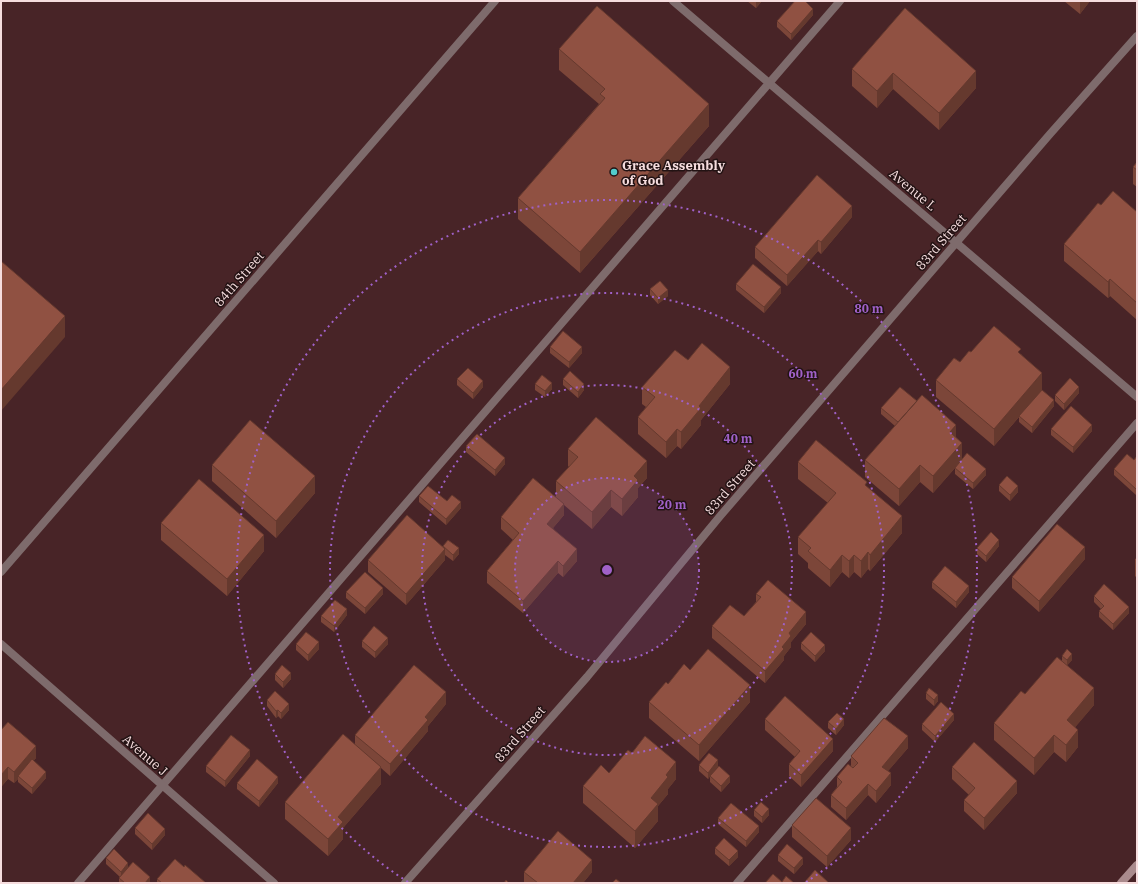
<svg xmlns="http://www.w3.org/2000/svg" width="1138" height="884" font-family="'IBM Plex Serif',serif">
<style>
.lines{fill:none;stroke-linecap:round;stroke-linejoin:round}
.lane{stroke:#7e6b6c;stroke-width:8}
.street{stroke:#7e6b6c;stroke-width:8}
.secondary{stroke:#aa8b8d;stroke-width:8}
.wall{fill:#7c4639}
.shaded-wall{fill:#65392e}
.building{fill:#905142;stroke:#65392e}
.ring{fill:none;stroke:#a061c8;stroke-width:2;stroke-dasharray:2 4}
.poi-dot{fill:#52cdcc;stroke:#231314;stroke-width:1.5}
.labels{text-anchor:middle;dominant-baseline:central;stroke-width:3;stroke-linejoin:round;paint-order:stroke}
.poi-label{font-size:13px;font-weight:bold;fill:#f6ddde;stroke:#231314;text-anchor:start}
.street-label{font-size:13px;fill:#f6ddde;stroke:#231314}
.centre{fill:#a061c8;stroke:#231314;stroke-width:2}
.ring-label{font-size:12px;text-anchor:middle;font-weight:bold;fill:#a061c8;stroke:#231314;stroke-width:3;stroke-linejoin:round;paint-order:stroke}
</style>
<rect width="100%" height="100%" fill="#482427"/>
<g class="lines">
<!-- lane -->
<path class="lane" d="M78,883L840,1
M737,883L1137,423"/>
<!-- street -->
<path class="street" d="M673,1L1137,397
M1,572L495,1
M1,644L274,883
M405,883L587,677L721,515L1050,134L1137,36"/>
<!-- secondary -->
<path class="secondary" d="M1121,883L1137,865"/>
</g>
<!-- wall -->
<path class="wall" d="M747,1H762L756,8Z
M1064,1H1090L1080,14Z
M905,8L976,88L939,130L893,89L877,108L852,86V69Z
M813,15L791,40L777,27V21Z
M559,49L709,126L580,273L518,219V198L599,104L559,70Z
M1137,162V187L1133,184V167Z
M1101,205L1137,212V320L1110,296L1108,298L1064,261V244Z
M852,217L821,254L818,251L787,286L755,258V247Z
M736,284L781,293L764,313L736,290Z
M650,289L668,296L658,304L650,295Z
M550,347L582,353L569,368L550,353Z
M971,352L1021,354L1042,390L1054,406L1032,433L1019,422V417L994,446L936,397V380L960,362Z
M688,360L730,384L701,420V425L681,449L677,446L666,458L638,434V417L646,407L642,404V387Z
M457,379L483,387L473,399L457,385Z
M563,379L584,390L578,398L563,385Z
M535,384L552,389L545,397L535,390Z
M1079,393L1064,410L1055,401V395Z
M881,408L956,438L962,459L986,475L973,489L955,474V468L933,493L920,482L899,506L865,477V460L895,426L881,414Z
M1051,429L1092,431L1073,453L1051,435Z
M466,446L505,464L495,476L466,452Z
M568,449L647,478L638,488V497L622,516L611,507L592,529L564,505V515L553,528L577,561L563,577L558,573L523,613L487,583V571L513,540L501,529V517L556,498V481L569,467L568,466Z
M1137,456L1136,495L1114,475V469L1134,460Z
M798,462L867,487L902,533L870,571L868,569L861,578L854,572L849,578L842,572L830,587L808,568V563L798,554V537L828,503L798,479Z
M212,465L315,493L276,538L212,481Z
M999,485L1018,492L1010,501L999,491Z
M419,496L447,501L461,508L446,525L419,502Z
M161,523L264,551L227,596L161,540Z
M443,546L459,554L453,561L445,555V560L406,605L368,572V560Z
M999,546L986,562L977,554V548Z
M1137,558V578L1135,576V559Z
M1085,559L1039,612L1012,588V577Z
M932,582L969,592L956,608L932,588Z
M346,592L383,594L365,614L346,598Z
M756,594L806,624L791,642V647L784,656V660L765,683L712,638V626L744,616L756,602Z
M1094,596L1129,613L1113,630L1099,617V611L1101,609L1094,602Z
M347,615L334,632L321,622V616Z
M362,641L388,644L375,658L362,647Z
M801,643L825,651L815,662L801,649Z
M296,644L319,649L308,661L296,650Z
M1062,656L1072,660L1067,665L1094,705L1075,727L1078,747L1066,762L1054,752L1034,775L994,740V723L1025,694L1062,661Z
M690,670L750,702L699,761L649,718V702L668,684Z
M275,674L291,679L283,688L275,680Z
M926,693L938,701L934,706L926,699Z
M267,700L289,710L281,719L278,716L276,718L267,706Z
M446,704L428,726V731L390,776L381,768V784L343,828V839L328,856L285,819V802L355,745V735Z
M765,719L833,751L801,787L789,776V764L795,757L765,730Z
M954,720L935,742L922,730V724Z
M828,722L844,725L836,735L828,728Z
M1,730L36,758L33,761L46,778L32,794L18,782V779L14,783L8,779L1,787Z
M908,748L888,771L891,785L876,803L868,795L846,820L831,807V795L837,787V777L851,766V756Z
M632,753L676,779L668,789V794L658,806V821L635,848L583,803V786L609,773Z
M250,756L225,787L206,772V766Z
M699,765L718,766L708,779L699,771Z
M952,767L1017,793L984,830L964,811V800L969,795L952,779Z
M710,776L730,782L721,792L710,782Z
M237,783H278L259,807L237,789Z
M754,810L769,815L762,823L754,816Z
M718,818L759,832L746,847L718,824Z
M792,825L851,840L827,867L792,837Z
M135,828L165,835L152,850L135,834Z
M715,848L738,857L729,866L715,854Z
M778,855L803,864L794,874L778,861Z
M106,858L128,867L150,883H119V878L120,877L106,864Z
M184,867L206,883H157V879Z
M524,872H592L583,883H524Z"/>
<!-- shaded-wall -->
<path class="shaded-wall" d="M756,1H762L756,8Z
M1080,1H1090L1080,14Z
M813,9V15L791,40V34Z
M976,71V88L939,130V113Z
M893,73V89L877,108V91Z
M709,104V126L580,273V252Z
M852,206V217L821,254V242Z
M818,240V251L787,286V275Z
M1110,279V296L1108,298V282Z
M781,287V293L764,313V307Z
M668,290V296L658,304V298Z
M65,316V337L1,411V390Z
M582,347V353L569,368V362Z
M730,367V384L701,420V425L681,449V432L699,406Z
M1042,373V390L994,446V429Z
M483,381V387L473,399V393Z
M552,383V389L545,397V391Z
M584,384V390L578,398V392Z
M1079,387V393L1064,410V404Z
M1054,400V406L1032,433V427Z
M956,425V441L950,432Z
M1092,425V431L1073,453V447Z
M677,429V446L666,458V442Z
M962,443V460L933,493V476Z
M505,458V464L495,476V470Z
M647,461V478L638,488V497L622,516V499L634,476Z
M920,465V482L899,506V489Z
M986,469V475L973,489V483Z
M315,476V493L276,538V521Z
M1018,486V492L1010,501V495Z
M611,490V507L592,529V512Z
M461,502V508L446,525V519Z
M564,504V515L547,535V524Z
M902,516V533L870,571V555Z
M264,535V551L227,596V579Z
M999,540V546L986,562V556Z
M1085,547V559L1039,612V601Z
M459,548V554L453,561V555Z
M445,549V560L406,605V594Z
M577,549V561L563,577V566Z
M868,552V569L861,578V561Z
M842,555V572L830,587V570Z
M854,555V572L849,578V561Z
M558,561V573L523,613V601Z
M969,586V592L956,608V602Z
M383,588V594L365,614V608Z
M1129,607V613L1113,630V624Z
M347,609V615L334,632V626Z
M806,612V624L791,642V647L784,656V660L765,683V671L782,647L789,633Z
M388,638V644L375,658V652Z
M319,642V649L308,661V655Z
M825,645V651L815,662V656Z
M1072,654V660L1067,666V660Z
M291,673V679L283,688V682Z
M750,685V702L699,761V745Z
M1094,688V705L1067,737V720Z
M446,692V704L428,726V731L390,776V764L425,717Z
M938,695V701L934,706V700Z
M289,704V710L281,719V713Z
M278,710V716L276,718V711Z
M954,714V720L935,742V736Z
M844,719V725L836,735V729Z
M1078,730V747L1066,762V745Z
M1054,735V752L1034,775V758Z
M908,736V748L882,778V767Z
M833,739V751L801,787V775Z
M36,746V758L19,777L18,776V779L14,783V772Z
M250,750V756L225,787V781Z
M718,760V766L708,779V773Z
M676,762V779L668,789V794L658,806V821L635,848V831L651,798L666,775Z
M8,767V779L1,787V775Z
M381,767V784L343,828V839L328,856V839L338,817Z
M46,772V778L32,794V788Z
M891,773V785L876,803V791Z
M730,776V782L721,792V786Z
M278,777V783L259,807V801Z
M1017,781V793L984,830V818Z
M868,784V795L846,820V808Z
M769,809V815L762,823V817Z
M759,826V832L746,847V841Z
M851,828V840L827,867V856Z
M165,829V835L152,850V844Z
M738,851V857L729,866V860Z
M803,858V864L794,874V868Z
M592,860V872L583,883H573Z
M128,863V869L121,878V872Z
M150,877V883H145Z"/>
<!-- building -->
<path class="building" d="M795,1H805L813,9L791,34L777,21Z
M597,6L709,104L580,252L518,198L605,98L600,94L605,89L559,49Z
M905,8L976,71L939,113L893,73L877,91L852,69Z
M1137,162V170L1133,167Z
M817,175L852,206L821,242L818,240L787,275L755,247Z
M1113,191L1137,212V303L1110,279L1108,282L1064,244L1098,203L1101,205Z
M1,261L65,316L1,390Z
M753,264L781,287L764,307L736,284Z
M660,281L668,290L658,298L650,289Z
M994,326L1021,349L1018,352L1042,373L994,429L936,380L954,358L960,362L969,351L971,352Z
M563,331L582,347L569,362L550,347Z
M702,343L730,367L699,406L701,408L681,432L677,429L666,442L638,417L655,397L642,387L675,350L688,360Z
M468,368L483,381L473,393L457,379Z
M570,371L584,384L578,392L563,379Z
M542,375L552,383L545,391L535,384Z
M1070,378L1079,387L1064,404L1055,395Z
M900,387L917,401L898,422L881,408Z
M1042,390L1054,400L1032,427L1019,416Z
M922,395L956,425L950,432L962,443L933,476L920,465L899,489L865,460Z
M1071,406L1092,425L1073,447L1051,429Z
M596,417L647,461L634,476L638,480L622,499L611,490L592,512L556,481L578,457L568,449Z
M250,420L315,476L276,521L212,465Z
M477,434L505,458L495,470L466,446Z
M816,440L867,482L865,485L902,516L870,555L868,552L861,561L854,555L849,561L842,555L830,570L808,551L811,548L798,537L836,493L798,462Z
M967,453L986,469L973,483L955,468Z
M1127,454L1134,460L1137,456V488L1136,489L1114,469Z
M1007,476L1018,486L1010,495L999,485Z
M533,478L564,504L547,524L577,549L563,566L558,561L523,601L487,571L519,533L501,517Z
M199,479L264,535L227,579L161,523Z
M428,486L447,501L452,495L461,502L446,519L419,496Z
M407,515L445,549L406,594L368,560Z
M1057,524L1085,547L1039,601L1012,577Z
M991,532L999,540L986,556L977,548Z
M448,540L459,548L453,555L443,546Z
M945,566L969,586L956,602L932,582Z
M365,572L383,588L365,608L346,592Z
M768,580L806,612L789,633L791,636L782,647L784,649L765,671L712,626L730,605L744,616L761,597L756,594Z
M1104,584L1129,607L1113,624L1099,611L1104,606L1094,596Z
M335,600L347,609L334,626L321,616Z
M374,626L388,638L375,652L362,641Z
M306,632L319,642L308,655L296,644Z
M811,632L825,645L815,656L801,643Z
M708,649L750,685L699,745L649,702L666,682L668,684L684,664L690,670Z
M1067,649L1072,654L1067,660L1062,656Z
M1057,657L1094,688L1067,720L1078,730L1066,745L1054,735L1034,758L994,723L1021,691L1025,694Z
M282,665L291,673L283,682L275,674Z
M414,665L446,692L425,717L428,720L390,764L355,735Z
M929,688L938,695L934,700L926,693Z
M275,691L289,704L281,713L278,710L276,711L267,700Z
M785,696L833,739L801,775L789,764L800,751L765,719Z
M941,702L954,714L935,736L922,724Z
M837,713L844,719L836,729L828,722Z
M884,718L908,736L882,767L891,773L876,791L868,784L846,808L831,795L842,782L837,777L848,764L853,768L858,763L851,756Z
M8,722L36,746L14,772L8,767L1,775V730Z
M343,734L381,767L338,817L343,822L328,839L285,802Z
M231,735L250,750L225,781L206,766Z
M645,736L676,762L666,775L668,777L651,798L658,804L635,831L583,786L601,765L609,773L628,750L632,753Z
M974,742L1017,781L984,818L964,800L975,788L952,767Z
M709,753L718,760L708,773L699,765Z
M32,759L46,772L32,788L18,776Z
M257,759L278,777L259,801L237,783Z
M719,766L730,776L721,786L710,776Z
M816,798L851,828L827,856L792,825Z
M761,802L769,809L762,817L754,810Z
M731,803L759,826L746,841L718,818Z
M148,813L165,829L152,844L135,828Z
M558,831L592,860L573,883H538L524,872Z
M724,838L738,851L729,860L715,848Z
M787,844L803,858L794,868L778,855Z
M114,849L128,863L121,872L106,858Z
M175,859L184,867L185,865L206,883H162L157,879Z
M133,862L150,877L145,883H125L119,878Z
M815,870L829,883H804Z
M773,874L782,882L786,876L794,883H765Z
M616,879L621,883H612Z
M506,880L509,883H504Z"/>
<!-- distance rings -->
<circle cx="607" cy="570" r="92" fill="#a061c8" fill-opacity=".12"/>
<g class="ring">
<circle cx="607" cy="570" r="92"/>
<circle cx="607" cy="570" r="185"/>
<circle cx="607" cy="570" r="277"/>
<path d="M408 882A370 370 0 1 1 806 882"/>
</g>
<!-- markers -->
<circle class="poi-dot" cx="614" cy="172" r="4"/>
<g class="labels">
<!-- poi labels -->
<g class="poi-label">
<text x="622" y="165">Grace Assembly<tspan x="622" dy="15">of God</tspan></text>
</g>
<!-- street labels -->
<g class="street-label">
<text transform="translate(913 190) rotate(40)">Avenue L</text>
<text transform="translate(941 242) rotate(-49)">83rd Street</text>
<text transform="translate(239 279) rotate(-49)">84th Street</text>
<text transform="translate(730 487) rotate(-49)">83rd Street</text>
<text transform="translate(520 734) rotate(-49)">83rd Street</text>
<text transform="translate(145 755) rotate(41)">Avenue J</text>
</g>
</g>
<circle cx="607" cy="570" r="6" class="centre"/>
<g class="ring-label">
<text x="869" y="313">80 m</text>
<text x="803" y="378">60 m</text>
<text x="738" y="443">40 m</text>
<text x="672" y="509">20 m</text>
</g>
<!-- border -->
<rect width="1138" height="884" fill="none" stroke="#f6ddde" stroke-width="4"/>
</svg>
